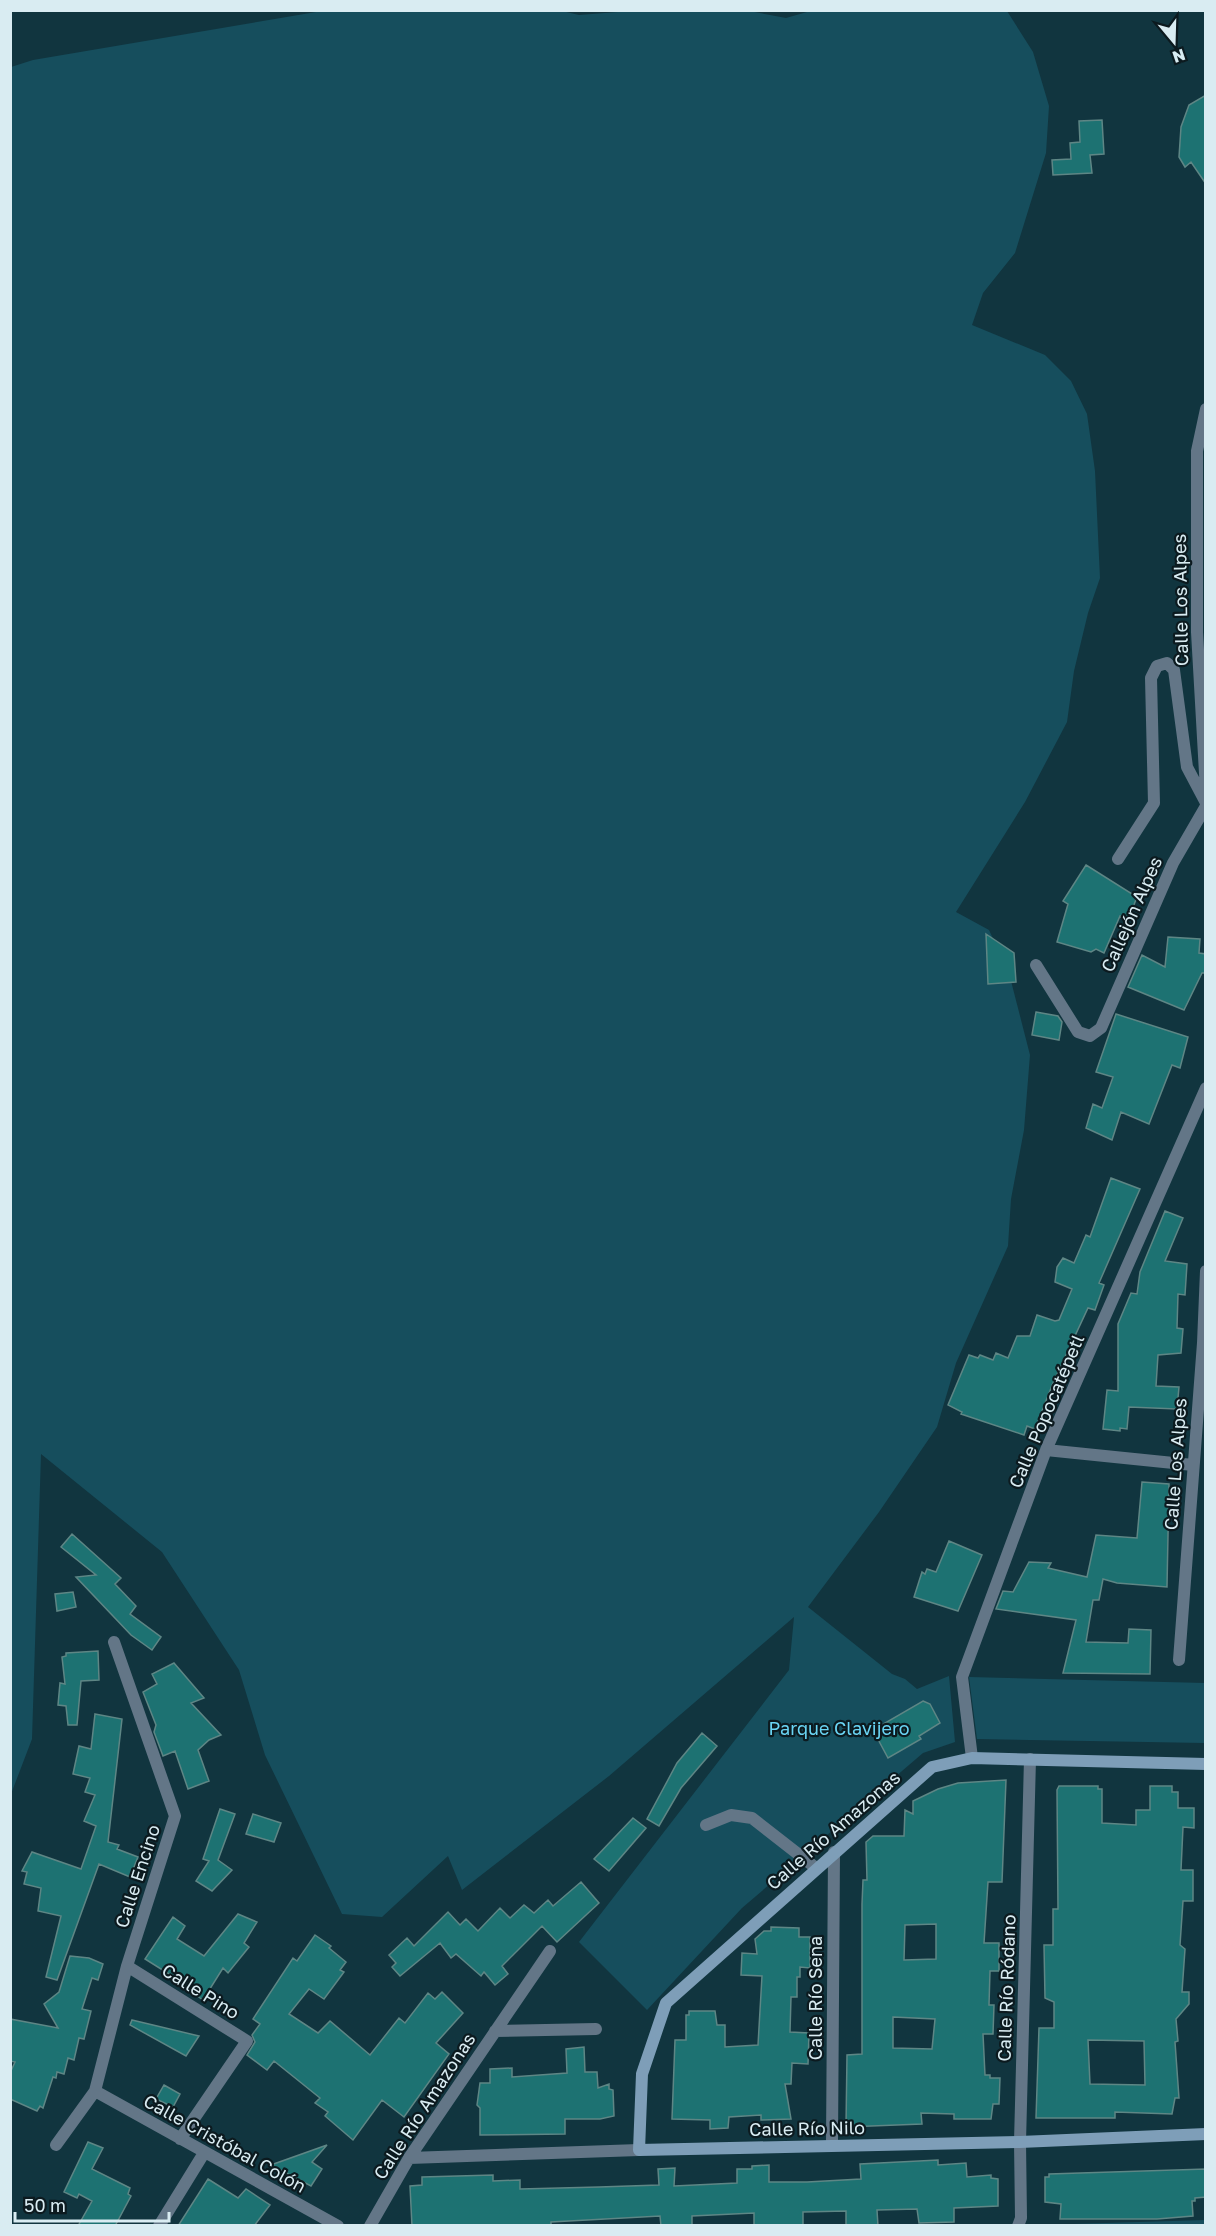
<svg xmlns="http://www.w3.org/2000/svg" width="1216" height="2236" font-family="'Golos Text',sans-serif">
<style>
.green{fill:#164e5d}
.building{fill:#1d7272;stroke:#5e8685;stroke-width:1.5;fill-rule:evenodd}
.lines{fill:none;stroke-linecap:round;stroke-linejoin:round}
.street{stroke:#637687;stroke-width:12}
.secondary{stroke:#7e9eb8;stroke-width:12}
.labels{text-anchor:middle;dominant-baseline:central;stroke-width:4.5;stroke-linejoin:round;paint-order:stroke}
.street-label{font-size:18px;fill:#d9ecf2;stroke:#0c1a1f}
.park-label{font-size:18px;fill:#6ad5f4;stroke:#0c1a1f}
</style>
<rect width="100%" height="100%" fill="#11353f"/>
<!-- green -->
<path class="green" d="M558,10L579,15L644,10H744L786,18L814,10L1007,11L1033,52L1049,106L1046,153L1015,253L983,293L972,325L1045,355L1071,381L1087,414L1095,471L1100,578L1088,613L1074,671L1067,722L1025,802L956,912L989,930L1009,973L1030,1055L1024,1130L1011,1199L1008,1246L956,1363L937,1427L879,1512L808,1607L892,1674L905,1679L917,1689L949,1676L955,1742L923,1753L742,1908L647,2010L579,1942L789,1670L794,1617L609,1776L462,1890L448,1856L382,1917L342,1914L265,1755L239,1670L162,1552L41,1454L32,1739L11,1794V67L33,60L322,11Z
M969,1677L1205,1683V1743L977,1739Z
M1205,2220V2226L1039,2225Z"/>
<!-- building -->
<path class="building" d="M1206,95V184L1191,162L1185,167L1179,157L1181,127L1189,105Z
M1102,120L1104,154L1090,155L1092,173L1053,175L1052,160L1071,159L1070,143L1080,142L1079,121Z
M1086,865L1137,897L1128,920L1120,916L1104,953L1096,949L1091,952L1057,942L1068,904L1063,901Z
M986,934L1014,953L1016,982L988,984Z
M1168,937L1200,939L1199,953L1206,954V973H1202L1184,1010L1128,987L1142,955L1165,967Z
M1036,1012L1058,1016L1062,1022L1059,1040L1032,1035Z
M1116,1014L1188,1037L1180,1068L1172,1065L1149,1124L1121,1112L1112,1140L1086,1128L1093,1104L1102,1108L1113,1077L1096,1072Z
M1111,1178L1140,1189L1099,1283L1104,1285L1095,1310L1088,1308L1053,1383L1035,1429L1027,1426L1024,1435L961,1414L962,1412L948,1405L969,1355L978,1358L980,1355L993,1360L996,1353L1008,1358L1017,1336H1030L1037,1315L1055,1321L1059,1320L1072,1289L1055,1282L1057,1267L1063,1258L1074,1263L1086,1235L1090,1237Z
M1165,1211L1183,1218L1165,1261L1187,1264L1185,1295L1178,1294L1177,1328L1183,1329L1181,1353L1158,1355L1156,1386L1179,1387L1177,1409L1129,1407L1127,1429L1120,1428V1431L1103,1429L1107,1390L1118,1391V1324L1131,1293L1137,1294L1140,1272Z
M1142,1482L1169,1484L1167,1587L1117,1583L1103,1579L1099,1600H1093L1086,1642L1128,1643L1129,1629L1151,1630L1150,1674L1063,1673L1076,1620L996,1609L1003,1591L1013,1592L1029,1562L1051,1563L1048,1568L1087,1577L1096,1535L1137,1538Z
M72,1534L121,1578L115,1584L136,1606L130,1614L161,1637L152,1650L131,1635L76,1577L96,1575L61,1547Z
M949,1541L982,1555L958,1611L914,1597L922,1572L925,1574L927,1569L936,1572Z
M73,1592L76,1607L57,1611L55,1594Z
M98,1651L99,1680L81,1681L77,1725H68L66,1706L58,1705L60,1683L65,1684L62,1657L66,1656V1653Z
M174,1663L204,1698L191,1703L221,1735L209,1740L198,1750L209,1781L188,1789L175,1751L163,1756L154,1732L156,1725L143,1692L157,1684L152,1674Z
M923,1701L930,1704L940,1723L919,1736L921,1739L888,1758L873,1730Z
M95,1714L122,1719L108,1842L119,1845L117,1849L138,1857L130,1877L99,1864L57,1980L46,1977L61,1916L38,1911L41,1888L24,1884L27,1872L22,1871L32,1852L81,1869L96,1826L84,1821L95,1795L85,1792L90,1778L73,1774L79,1746L91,1749Z
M702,1733L717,1746L681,1788L659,1826L647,1819L677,1763Z
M1006,1780L1002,1882H988L984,1943H999V1971H990L989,2005H994L993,2034H983L985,2075H990V2078H1000L999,2104H993L991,2119H954V2114L921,2113L922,2124L846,2127L847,2055L862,2054V1904L863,1880H867L866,1842L873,1836H904L905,1810L913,1814V1801L938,1789L958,1783ZM936,1924V1959L904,1960L905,1925ZM893,2017L935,2019L932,2049L893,2048Z
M1059,1786H1098V1789H1102V1823L1136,1825V1810H1150V1786H1172V1792H1178V1808H1194V1828L1183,1827L1181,1870H1193V1901H1183L1180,1945L1185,1949L1182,1992H1189V2004L1176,2019L1178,2041L1175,2042L1179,2098H1175L1172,2114L1115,2112V2118H1036L1039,2028H1054V2002L1045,1998L1044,1945H1053V1909H1058L1057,1790ZM1088,2040L1144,2041L1145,2085L1090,2084Z
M220,1809L235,1814L218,1860L232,1870L212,1891L196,1881L209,1861L203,1859Z
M253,1814L281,1823L274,1842L246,1834Z
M633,1818L646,1828L609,1871L594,1859Z
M581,1882L599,1903L557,1942L542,1926L502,1966L508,1974L495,1985L484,1972L481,1976L456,1954L451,1958L440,1943L400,1976L392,1967L396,1963L389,1955L407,1938L414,1946L448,1912L460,1925L466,1919L478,1931L500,1908L510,1918L524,1905L534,1913L548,1900L553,1906Z
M238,1914L257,1922L244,1943L249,1947L228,1973L223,1968L203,2000L183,1986L185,1984L145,1959L173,1917L185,1926L177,1939L204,1956Z
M771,1927L799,1928V1937H810V1968L800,1967V1977H797V1997H791L790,2032L809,2033L808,2064L792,2063L791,2084H785L791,2119L761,2120V2115L729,2117L728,2128L710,2129V2120L672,2119L675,2040H686V2015H689V2011H715L717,2025H725V2047L758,2045L762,1976L741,1975L742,1953L757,1954L755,1939L764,1931H771Z
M315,1935L331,1946L329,1948L346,1962L340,1970L344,1972L324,1999L309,1989L289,2014L318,2033L330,2021L370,2055L399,2018L405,2023L428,1993L435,1999L442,1992L463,2013L436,2043L449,2054L404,2117L382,2100L353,2140L325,2116L328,2112L315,2103L320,2098L274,2061L267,2070L247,2055L255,2042L252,2035L260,2024L253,2019L293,1958L297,1961Z
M70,1956L89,1958L103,1964L98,1980L92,1978L82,2009L91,2011L84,2039L79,2038L74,2060L68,2058L64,2074L57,2072L56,2078L53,2077L43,2108L40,2106L37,2111L10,2099V2073L15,2062L10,2061V2019L58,2028L44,2004L59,1992Z
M132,2020L199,2036L186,2056L130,2025Z
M584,2047L585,2072H597L598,2088L609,2084V2089L613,2090L614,2116L600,2119H565V2134L480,2135V2108L477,2105L480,2083H490V2069L512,2068V2077L567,2073L566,2049Z
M164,2085L180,2094L173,2107L156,2099Z
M88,2142L103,2148L92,2169L130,2188L128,2194L131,2196L115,2226H78L92,2201L79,2194L77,2198L64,2192Z
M327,2145L312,2162L322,2169L311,2186L271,2165Z
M938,2160V2165L966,2163L967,2177L991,2175V2178L998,2179V2206L954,2208V2222L919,2223L917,2209L877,2210L878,2226H846V2211L803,2212V2226H754V2213L692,2216V2226H661L660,2216L551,2222V2226H412L410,2186L422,2185V2177L493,2175V2181L520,2180V2189L599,2187L659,2185L658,2169L675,2168L674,2186L737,2183V2169H752V2166L769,2165V2182H807L861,2179L860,2164Z
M1206,2169V2197L1195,2198V2201H1192L1193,2216L1157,2219H1060L1061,2204L1045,2202V2177H1049V2174Z
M208,2179L238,2198L246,2189L270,2205L254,2226H178Z"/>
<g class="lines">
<!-- street -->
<path class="street" d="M1206,409L1197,451V632L1206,791
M1118,859L1154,803L1151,678L1157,666L1167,663L1174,670L1187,767L1206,803
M1036,965L1078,1032L1090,1036L1101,1028L1173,863L1206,806
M1046,1450L1193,1465
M1179,1660L1203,1343L1206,1271
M972,1758L962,1677L1046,1450L1206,1088
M706,1825L731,1815L752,1818L816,1868
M127,1966L247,2041L180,2139
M495,2031L596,2029
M95,2091L338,2226
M832,2144L834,1852
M56,2145L95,2091L127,1966L175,1816L114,1642
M409,2158L639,2150
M159,2226L204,2153
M370,2226L409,2158L550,1951
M1018,2226L1021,2218L1020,2142L1030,1759"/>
<!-- secondary -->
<path class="secondary" d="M1206,1764L972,1758L932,1767L666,2003L642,2074L639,2150L1020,2142L1206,2134"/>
</g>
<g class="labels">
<!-- street labels -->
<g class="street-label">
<text transform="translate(1180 600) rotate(-91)">Calle Los Alpes</text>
<text transform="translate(1131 914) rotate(-66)">Callejón Alpes</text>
<text transform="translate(1046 1411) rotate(-67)">Calle Popocatépetl</text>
<text transform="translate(1175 1464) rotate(-86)">Calle Los Alpes</text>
<text transform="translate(833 1830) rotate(-41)">Calle Río Amazonas</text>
<text transform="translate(137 1876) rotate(-72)">Calle Encino</text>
<text transform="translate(1006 1988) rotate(-88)">Calle Río Ródano</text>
<text transform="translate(201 1991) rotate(32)">Calle Pino</text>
<text transform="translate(815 1998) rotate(-90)">Calle Río Sena</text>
<text transform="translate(424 2106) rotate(-57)">Calle Río Amazonas</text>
<text transform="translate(807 2128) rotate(-1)">Calle Río Nilo</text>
<text transform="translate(225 2143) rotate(29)">Calle Cristóbal Colón</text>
</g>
<!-- park labels -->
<g class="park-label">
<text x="839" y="1728">Parque Clavijero</text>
</g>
</g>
<!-- border -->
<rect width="1216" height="2236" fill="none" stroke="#d9ecf2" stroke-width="24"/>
<!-- north arrow -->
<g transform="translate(1174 42) rotate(161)" stroke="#0c1a1f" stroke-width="4.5" paint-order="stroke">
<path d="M0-4.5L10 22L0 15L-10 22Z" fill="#d9ecf2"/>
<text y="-9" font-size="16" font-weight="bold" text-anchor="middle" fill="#d9ecf2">N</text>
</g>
<!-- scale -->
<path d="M15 2212v9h154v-9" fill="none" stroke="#d9ecf2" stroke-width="3"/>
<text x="24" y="2212" font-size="18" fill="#d9ecf2" stroke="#0c1a1f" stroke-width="4.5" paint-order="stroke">50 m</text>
</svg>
